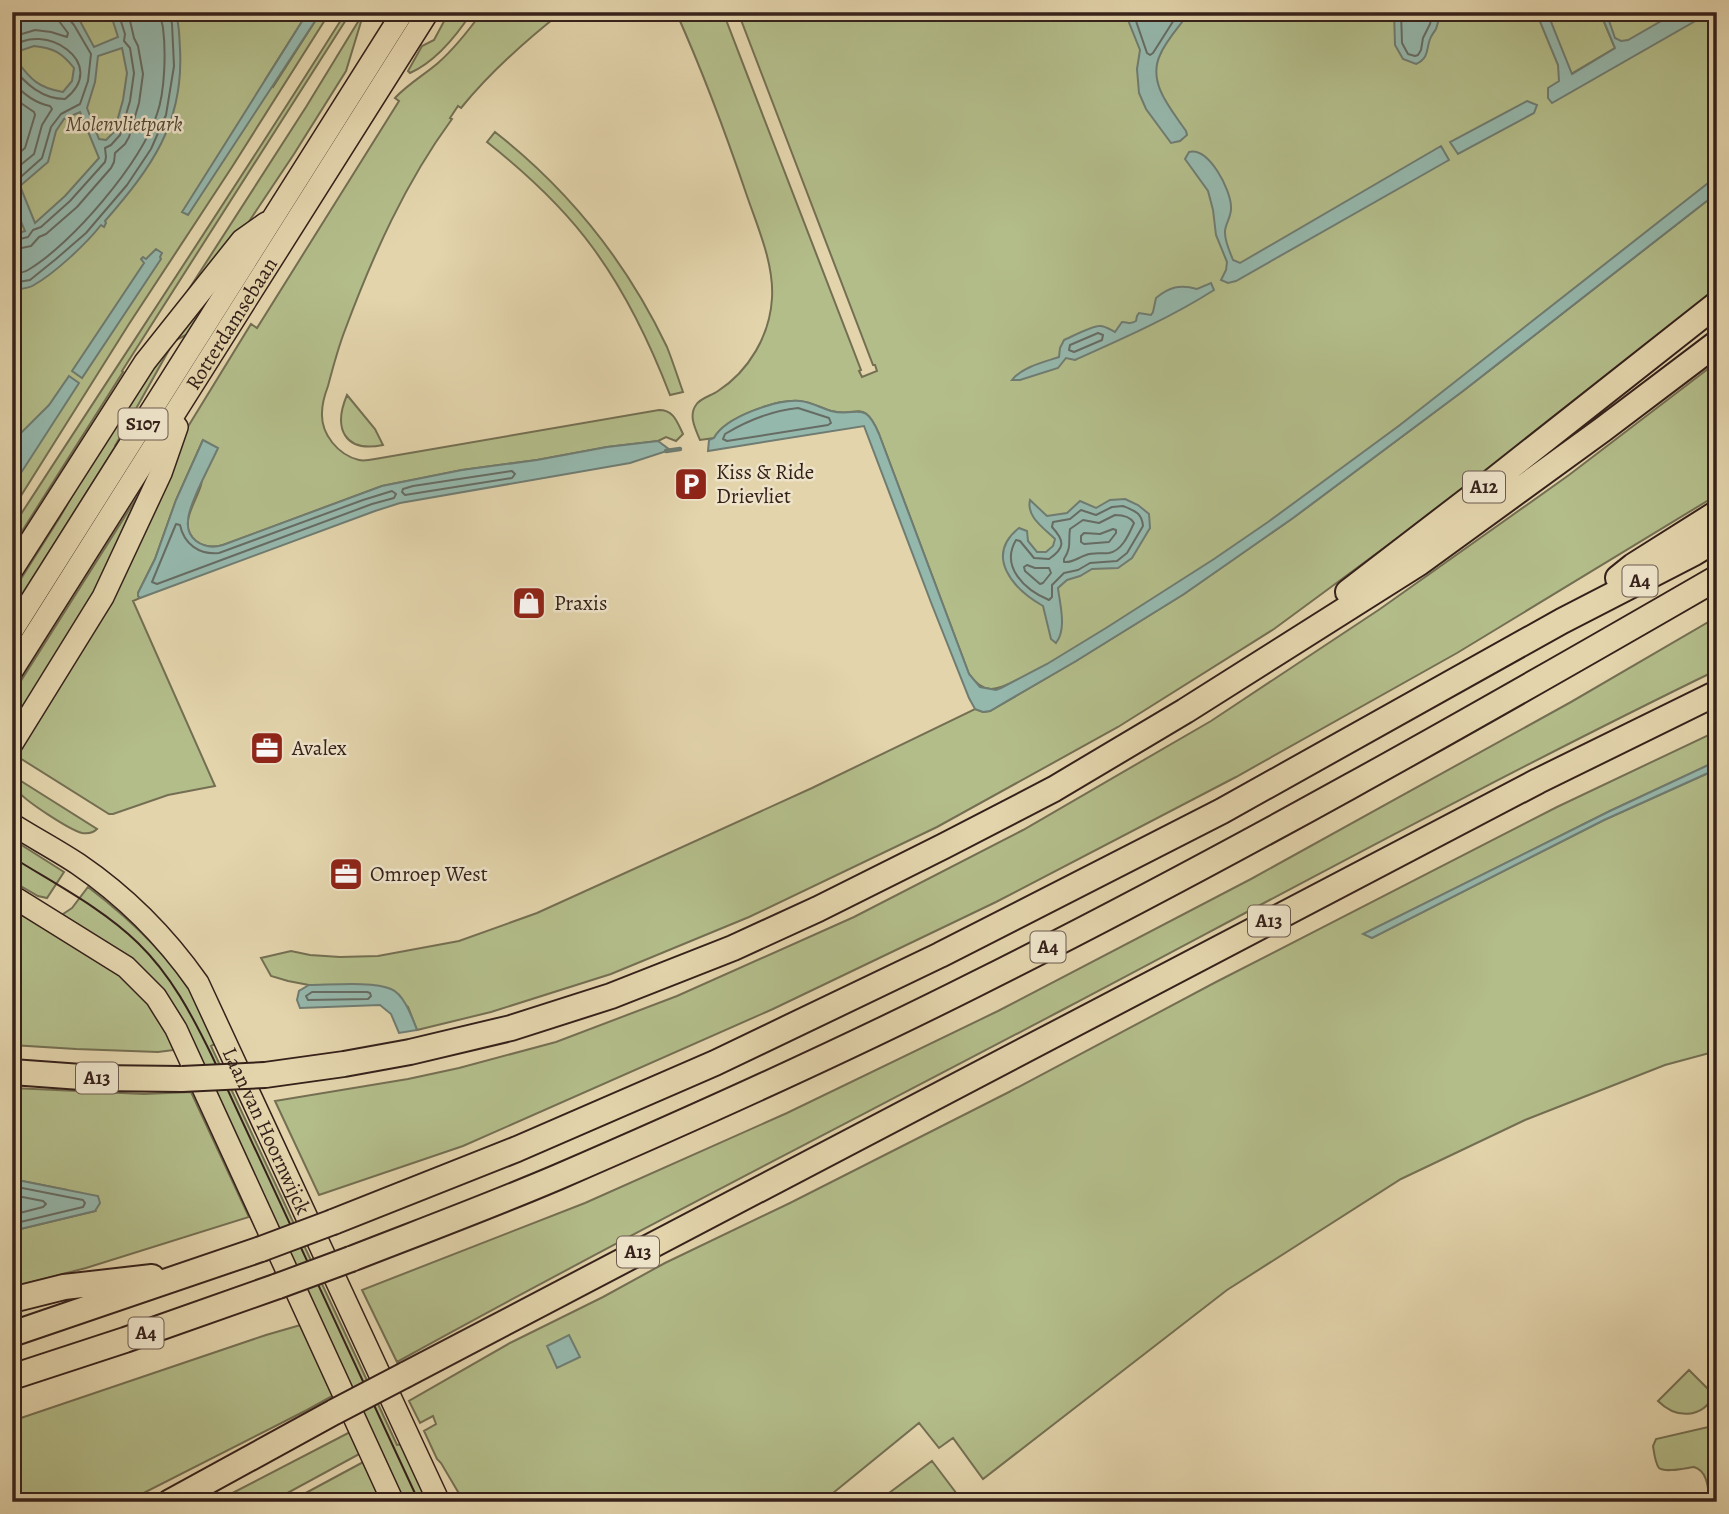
<svg xmlns="http://www.w3.org/2000/svg" width="1729" height="1514" font-family="Alegreya,serif">
<style>
.green{fill:#b3bd8a;stroke:#746f52;stroke-width:2}
.water{fill:#95b8ad;stroke:#6f7c72;stroke-width:2;fill-rule:evenodd}
.lines{fill:none;stroke-linecap:round;stroke-linejoin:round}
.shore{stroke:#666c64;stroke-width:2}
.stream{stroke:#6f7c72;stroke-width:4.5}
.major-casing{stroke:#36211a;stroke-width:24}
.highway-casing{stroke:#36211a;stroke-width:28}
.major{stroke:#e3d4ac;stroke-width:21}
.highway{stroke:#e3d4ac;stroke-width:24}
.tram{stroke:#36211a;stroke-width:2}
.highway-bridge-casing{stroke:#36211a;stroke-width:28;stroke-linecap:butt}
.highway-bridge{stroke:#e3d4ac;stroke-width:24}
.labels{text-anchor:middle;dominant-baseline:central;stroke-width:5;stroke-linejoin:round;paint-order:stroke}
.shield{fill:#ede3c9;stroke:#6d5b4e;stroke-width:2}
.shield-label{font-size:19px;font-weight:bold;fill:#36211a}
.park-label{font-size:21px;font-style:italic;fill:#554836;stroke:#ede3c9}
.street-label{font-size:21px;fill:#36211a;stroke:#ede3c9}
.poi-label{font-size:21px;fill:#36211a;stroke:#ede3c9;text-anchor:start}
</style>
<rect width="100%" height="100%" fill="#e3d4ac"/>
<filter id="stains"><feTurbulence type="fractalNoise" baseFrequency=".00286" numOctaves="4"/><feColorMatrix values="0 0 0 0 .2 0 0 0 0 .09 0 0 0 0 .02 0 0 0 .5 -.17"/></filter>
<radialGradient id="worn" r=".72"><stop offset=".6" stop-color="#630" stop-opacity="0"/><stop offset="1" stop-color="#630" stop-opacity=".3"/></radialGradient>
<!-- green -->
<path class="green" d="M12,12H308L265,80L273,87L321,12H330L232,167L129,324L12,510Z
M346,12H351L122,371L123,372L12,547V528C123,356 237,186 346,12Z
M364,12L346,71L294,154L242,232L171,317L306,107Z
M449,12H472C457,35 435,62 410,73L408,71L422,46L434,40Z
M482,12H562C525,41 491,71 461,108L458,106L450,118L452,119C405,183 373,255 345,330C338,348 333,367 328,386C325,394 322,404 322,413C321,434 338,455 359,460C363,461 370,460 375,459L659,410C674,410 677,422 683,434L676,441L666,437L658,441L607,447L537,460L462,470L382,486L223,545C213,548 204,547 196,541C177,525 196,503 201,485C204,471 202,454 203,440L176,500L155,559L138,593V596L140,598L133,601L215,786L168,795L113,814H109L15,755L74,661L189,425L251,324L257,328L399,101L395,98C408,84 424,75 438,63C455,48 469,30 482,12Z
M676,12H723L861,370L859,371L862,377L877,371L875,365H873L738,12H1544L1571,82L1619,54L1603,12H1717V186L1195,580L1020,687L1017,680C996,691 984,695 969,674L879,434C863,397 858,418 831,411C821,408 811,402 800,401C777,399 725,417 714,438L700,440C696,430 688,416 696,405C700,398 711,396 718,391C749,371 770,335 772,298C774,264 758,228 747,196C726,134 703,72 676,12Z
M1547,12H1600L1615,48L1571,74Z
M495,132C569,190 626,261 667,347C673,362 678,378 683,392L670,395C650,343 626,293 593,248C564,208 526,173 487,142Z
M1717,193V291L1620,369L1456,495L1274,629L1118,727L937,827L749,917L611,974L491,1012L417,1030L408,1007L367,985H309L288,981L271,976L261,958L291,951L310,955L340,957L378,956L459,941L537,913L812,788L975,709L983,712L990,711L1076,661L1184,594L1293,518L1463,391Z
M245,244L190,333L174,341L115,446V447L12,611V593L60,517L134,388Z
M1717,362V495L1457,653L1236,777L996,902L773,1009L463,1146L319,1195L275,1101L408,1079L459,1068L556,1042L677,996L854,917L1023,830L1211,721L1380,609L1569,475Z
M347,395L375,429L383,445C344,453 333,428 347,395Z
M153,472L147,488L129,515L106,569L79,620L12,728V695Z
M1717,617V670C1497,777 1282,894 1066,1008C842,1126 618,1240 397,1362L362,1290L585,1203L787,1113L998,1011L1251,879L1571,702Z
M1717,731V761L1610,811L1364,934L1372,938L1604,820L1717,769V1051L1665,1065L1525,1120L1401,1179L1227,1290L983,1479L953,1438L939,1448L919,1423L822,1502H464L441,1463L437,1459L424,1431L436,1424L433,1416L420,1423L409,1401L510,1343L603,1297L665,1263L790,1203L1009,1092L1216,982L1557,807Z
M13,776L97,829C93,833 88,834 82,833C70,830 25,801 18,791C14,786 13,781 13,776Z
M12,839L64,872L47,898L38,896L12,881Z
M88,887C130,919 171,957 198,1003C205,1016 210,1030 217,1043L211,1046L378,1404L397,1445L403,1444L430,1502H402L331,1342L185,1031L66,920L63,914L72,908Z
M12,909L107,966L125,978L156,1011L174,1050L158,1052L76,1049L12,1045Z
M12,1088L144,1094L191,1092L249,1217L86,1268L12,1287V1231L95,1211L67,1190L12,1179Z
M304,1324L336,1394L307,1410L126,1502H12V1421L266,1335Z
M1689,1370L1714,1395C1702,1419 1676,1419 1658,1401Z
M1717,1425V1502H1710C1708,1489 1708,1471 1694,1467C1686,1468 1665,1473 1659,1468C1655,1463 1654,1452 1653,1446L1656,1439Z
M354,1430L363,1452L271,1502H215Z
M367,1460L387,1502H289Z
M932,1461L963,1502H877Z"/>
<!-- water -->
<path class="water" d="M12,12H72L80,21L94,47L118,37L110,12H175C180,24 179,36 180,49C184,124 151,168 105,221L106,223L104,227L101,225C86,244 55,273 34,285C28,289 19,289 12,290V235L25,231L12,200ZM34,46C54,48 62,53 74,68L72,81L63,92C39,88 31,80 17,61L19,51ZM122,48L127,73L123,100L114,132L106,140L99,139L87,108L95,82L98,56ZM80,112L99,158L65,196L35,223L20,186L48,162L56,131L64,119Z
M308,12H321L188,215L182,212Z
M1132,12H1187L1186,17C1177,29 1166,41 1160,55C1147,83 1171,109 1186,131L1187,135L1180,141L1171,143L1146,109L1139,93L1137,69L1140,50L1128,20Z
M1394,12H1442C1439,17 1438,23 1436,29C1434,32 1431,36 1430,39C1426,50 1429,58 1416,64L1403,59L1395,45Z
M1536,12H1547L1572,74L1615,48L1600,12H1606L1615,38L1621,41L1628,40L1677,12H1711L1552,103L1548,98V88L1559,81L1558,65Z
M1527,101L1537,105L1534,113L1458,154L1450,142Z
M1441,146L1449,160L1236,281L1228,283L1221,280L1226,270L1227,262L1216,235L1213,210L1208,191L1185,159L1189,152C1209,147 1231,190 1231,207C1232,217 1224,225 1225,233C1225,242 1230,252 1233,260L1240,263Z
M1717,176V193L1463,391L1293,518L1184,594L1076,661L990,711L983,712L975,709L969,698L932,605L864,426L708,451L709,440L714,438C725,417 777,399 800,401C811,402 821,408 831,411C857,418 864,398 879,434L969,674L980,687L996,690L1001,688L1047,664L1106,628L1214,559L1268,522L1400,425Z
M156,249L162,253L160,257L161,259L82,378L72,371L144,263L141,259L143,257L146,259Z
M1211,283L1214,290C1170,318 1122,339 1075,360L1066,358L1058,368L1020,380H1012C1022,367 1044,362 1059,357L1060,348L1064,340C1071,337 1092,326 1099,326C1104,325 1111,330 1115,332L1122,322C1129,322 1130,325 1136,321L1137,316L1139,313L1151,315L1153,312L1156,298C1169,287 1180,284 1197,289Z
M69,376L79,383L19,476L12,478V438L18,436L49,405Z
M203,440L218,448C211,464 188,505 188,521C187,529 190,536 196,541C204,547 213,548 223,545L382,486L462,470L537,460L607,447L658,441L670,450L630,463L400,503L375,511L140,598L138,596V593L155,559L176,500Z
M1125,499L1138,505L1149,514L1150,528L1132,558L1118,568L1092,569L1080,576L1067,580L1058,588C1060,605 1067,629 1056,643L1051,639L1043,606C1013,589 984,556 1019,528L1027,531L1028,541L1037,552H1046L1053,546L1055,539C1044,528 1026,517 1030,500L1047,516L1067,513L1080,501L1096,508L1110,500Z
M1717,761V769L1604,820L1372,938L1363,934L1610,811Z
M309,985C330,985 373,981 391,989C404,994 412,1017 417,1030L399,1033L391,1014L380,1005L300,1008L297,1000L299,991Z
M12,1179L98,1196L100,1203L95,1211L12,1231Z
M569,1335L580,1357L557,1368L547,1346Z"/>
<g class="lines">
<!-- shore -->
<path class="shore" d="M1137,12L1136,21L1147,53L1150,55L1153,53L1179,12
M1401,12L1402,43L1408,54L1415,56L1418,55L1421,50L1423,38L1430,24L1433,12
M12,37L35,30L51,32L67,37L68,33L59,21L58,12
M12,48C42,20 111,63 65,99C42,99 26,84 12,67
M12,81C22,93 35,103 50,106L52,109L42,125L34,154L12,172
M12,97L34,112L35,115L25,148L12,159
M12,200L16,197L13,188L14,183L42,158L51,127L61,114L80,104L88,81L91,54L74,25L68,18L67,12
M12,241L28,237L33,230L41,227L70,201L105,162L106,157L105,148L111,145L120,135L130,101L134,73L130,48L124,41L125,34L118,12
M12,250L31,246L39,237L46,234L77,207L111,168L114,162L115,153L125,144L129,137L139,103L143,74L138,46L134,38L128,12
M12,274C18,273 23,273 28,270C72,244 141,163 157,114C165,92 166,51 163,28C162,22 160,18 160,12
M12,283L30,280L56,259L86,233L127,185L151,149L166,115L174,66L172,24L169,12
M1098,333L1103,335L1102,340L1074,352L1069,350L1070,345Z
M798,408L829,418L831,423L828,425L727,441L723,439L725,434C748,420 771,411 798,408Z
M512,471L515,474L512,478L405,495L402,492L403,489L413,486Z
M392,491L396,494L394,498L372,504L157,584L152,582L176,524L180,525C184,544 199,555 219,553L363,500Z
M1123,506C1135,511 1142,513 1143,526L1127,553L1117,561L1090,563L1078,570L1064,573L1052,585V597L1049,600C1025,590 1000,567 1016,540L1020,541L1034,558L1049,559C1065,548 1065,541 1052,527L1053,522L1070,519L1081,510L1096,515L1112,507Z
M1115,515C1122,515 1130,516 1134,523C1129,534 1122,551 1109,553C1101,554 1093,552 1086,555C1077,558 1073,563 1064,562V559C1072,547 1068,541 1070,529L1083,520L1099,523Z
M1113,529L1116,530V533L1109,542L1084,544L1081,542V536L1084,533L1100,534Z
M1027,565L1035,568H1049L1051,573L1043,583L1040,584L1025,571L1024,567Z
M312,992H367L370,993L371,996L368,999L308,1000L306,996Z
M12,1186L83,1200L85,1203L83,1207L12,1224
M12,1195L43,1201L46,1204L43,1207L12,1215"/>
<!-- stream -->
<path class="stream" d="M666,451L680,449"/>
<!-- major casing -->
<g class="major-casing">
<g id="major">
<path d="M12,570L145,362L242,240L266,223"/>
<path d="M12,631L403,12"/>
<path id="s1" d="M12,671L428,12"/>
<path d="M12,744L103,597L161,473L177,427"/>
<path id="s2" d="M12,824C34,838 57,850 78,864C125,896 165,936 198,983L439,1502"/>
<path d="M12,896L126,967L156,997L176,1029L393,1502"/>
</g>
</g>
<!-- highway casing -->
<g class="highway-casing">
<path id="highway" d="M1618,578L1633,566L1717,513
M1348,592L1490,483L1717,304
M12,1072L95,1078L182,1079
M265,1075L344,1064L410,1052L511,1028L611,996L733,948L818,909L944,846L1054,789L1185,711L1419,563L1602,430L1717,343
M333,1222L517,1149L715,1063L940,955L1222,811L1562,621L1694,553L1717,539
M351,1259C420,1232 490,1206 558,1177C699,1116 839,1053 976,984C1228,858 1473,719 1717,578
M12,1300L64,1287L152,1277
M12,1334L261,1249
M405,1375L1538,781L1717,693
M12,1377L125,1340L278,1286
M170,1502L336,1411"/>
</g>
<!-- major -->
<use href="#major" class="major"/>
<!-- highway -->
<use href="#highway" class="highway"/>
<!-- tram -->
<path class="tram" d="M12,857C55,884 102,908 138,943C171,975 192,1015 212,1056L419,1502"/>
<!-- highway-bridge casing -->
<g class="highway-bridge-casing">
<path id="highway-bridge" d="M182,1079L265,1075
M261,1249L333,1222
M278,1286L351,1259
M336,1411L405,1375"/>
</g>
<!-- highway-bridge -->
<use href="#highway-bridge" class="highway-bridge"/>
</g>
<!-- icons -->
<defs>
<g id="parking-square" transform="scale(1.75)"><rect x="-9" y="-9" width="18" height="18" rx="4" fill="#8f2418" stroke="#ede3c9"/><path d="M-3.5-5.5H1a3.5 3.5 0 0 1 0 7H-1V5.5H-3.5ZM-1-3.4V-.6H.8a1.4 1.4 0 0 0 0-2.8Z" fill="#fff"/></g>
<g id="shop-square" transform="scale(1.75)"><rect x="-9" y="-9" width="18" height="18" rx="4" fill="#8f2418" stroke="#ede3c9"/><path d="M-5-2.5h2.3a2.7 3.5 0 0 1 5.4 0H5L5.5 6h-11ZM-1.5-2.5h3a1.5 2.3 0 0 0-3 0Z" fill="#fff"/></g>
<g id="office-square" transform="scale(1.75)"><rect x="-9" y="-9" width="18" height="18" rx="4" fill="#8f2418" stroke="#ede3c9"/><path d="M-6-3h4V-5.5h4V-3h4V5H-6ZM-1-4.5V-3h2v-1.5ZM-6 0V1H6V0Z" fill="#fff"/></g>
</defs>
<g fill-rule="evenodd">
<use href="#parking-square" x="691" y="484"/>
<use href="#shop-square" x="529" y="603"/>
<use href="#office-square" x="267" y="748"/>
<use href="#office-square" x="346" y="874"/>
</g>
<g class="labels">
<!-- shield labels -->
<g class="shield">
<rect x="118.5" y="408.5" width="49" height="31" rx="5"/>
<rect x="1463" y="471.5" width="42" height="31" rx="5"/>
<rect x="1622.5" y="565.5" width="35" height="31" rx="5"/>
<rect x="1248" y="905.5" width="42" height="31" rx="5"/>
<rect x="1030.5" y="931.5" width="35" height="31" rx="5"/>
<rect x="76" y="1062.5" width="42" height="31" rx="5"/>
<rect x="617" y="1236.5" width="42" height="31" rx="5"/>
<rect x="128.5" y="1317.5" width="35" height="31" rx="5"/>
</g>
<g class="shield-label">
<text x="143" y="424">S107</text>
<text x="1484" y="487">A12</text>
<text x="1640" y="581">A4</text>
<text x="1269" y="921">A13</text>
<text x="1048" y="947">A4</text>
<text x="97" y="1078">A13</text>
<text x="638" y="1252">A13</text>
<text x="146" y="1333">A4</text>
</g>
<!-- park labels -->
<g class="park-label">
<text x="124" y="124">Molenvlietpark</text>
</g>
<!-- street labels -->
<g class="street-label">
<text stroke="none"><textPath href="#s1" startOffset="411">Rotterdamsebaan</textPath></text>
<text stroke="none"><textPath href="#s2" startOffset="410">Laan van Hoornwijck</textPath></text>
</g>
<!-- poi labels -->
<g class="poi-label">
<text x="716" y="472">Kiss &amp; Ride<tspan x="716" dy="24">Drievliet</tspan></text>
<text x="554" y="603">Praxis</text>
<text x="292" y="748">Avalex</text>
<text x="370" y="874">Omroep West</text>
</g>
</g>
<!-- margin -->
<rect width="1729" height="1514" fill="none" stroke="#e3d4ac" stroke-width="42"/>
<rect x="14" y="14" width="1701" height="1486" fill="none" stroke="#36211a" stroke-width="3.5"/>
<rect x="21" y="21" width="1687" height="1472" fill="none" stroke="#36211a" stroke-width="2"/>
<rect width="100%" height="100%" filter="url(#stains)"/>
<rect width="100%" height="100%" fill="url(#worn)"/>
</svg>
